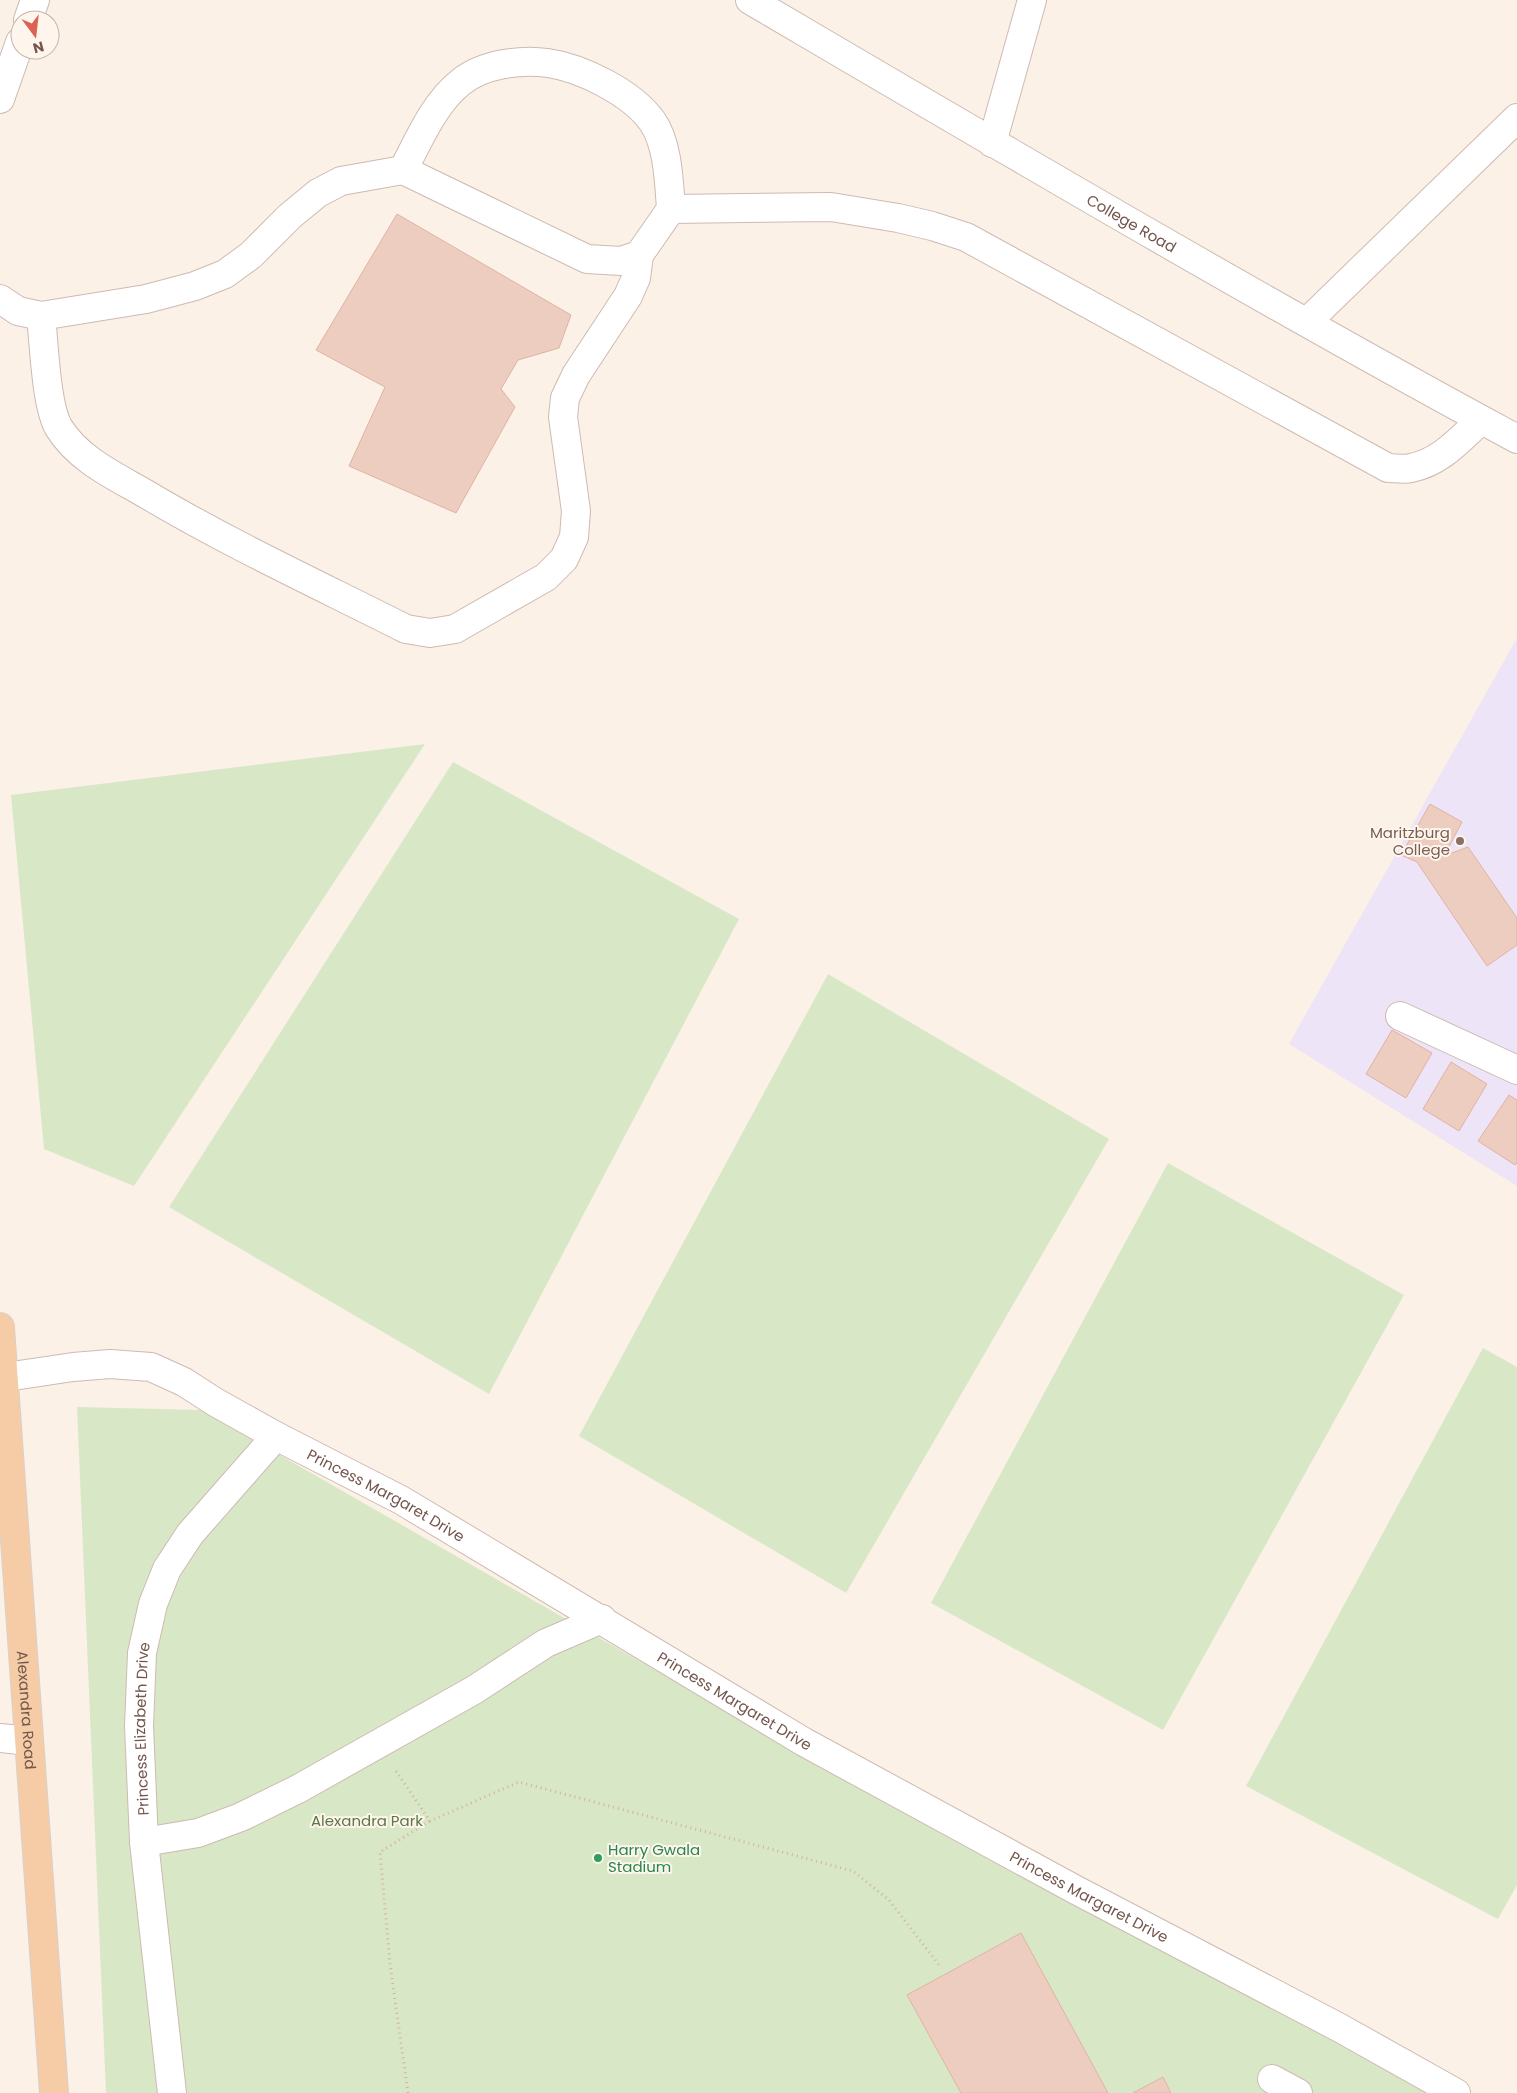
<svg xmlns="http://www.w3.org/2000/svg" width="1517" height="2093" font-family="Poppins,sans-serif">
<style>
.education{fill:#eee4f7}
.green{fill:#d8e8c7}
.building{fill:#eecdc1;stroke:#e0b2a2}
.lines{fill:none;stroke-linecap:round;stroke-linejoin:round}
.minor-casing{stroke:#cebab1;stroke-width:30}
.major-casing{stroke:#d8d0cd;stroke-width:30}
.path{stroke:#d3b0a4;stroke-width:3;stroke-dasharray:1 4;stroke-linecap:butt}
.minor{stroke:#fff;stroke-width:28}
.major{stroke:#f5cca5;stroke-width:28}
.education-dot{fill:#8d6e63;stroke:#fef5ed;stroke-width:2}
.leisure-dot{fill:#2e9e5b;stroke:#fef5ed;stroke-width:2}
.labels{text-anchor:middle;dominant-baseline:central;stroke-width:4;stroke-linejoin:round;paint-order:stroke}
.street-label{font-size:15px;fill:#73564d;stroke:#fef5ed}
.education-label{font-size:15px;fill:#785e54;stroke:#fef5ed;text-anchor:end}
.park-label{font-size:15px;fill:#5c7846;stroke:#fef5ed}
.leisure-label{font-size:15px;fill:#27864d;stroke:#fef5ed;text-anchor:start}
</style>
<rect width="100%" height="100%" fill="#fbf1e7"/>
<!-- education -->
<path class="education" d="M1517,638V1186L1289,1044Z"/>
<!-- green -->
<path class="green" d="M425,744L134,1186L44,1149L11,795Z
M453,762L739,919L489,1394L169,1207Z
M828,974L1109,1139L846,1593L579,1436Z
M1168,1163L1404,1295L1163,1730L931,1603Z
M1483,1348L1517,1367V1885L1498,1919L1246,1786Z
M77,1407L201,1410L912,1817L1363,2026L1461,2093H106Z"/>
<!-- building -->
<path class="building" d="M397,214L571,315L559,348L518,360L501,389L515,407L456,513L349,466L385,387L316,350Z
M1430,804L1462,822L1444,856L1468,847L1517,918V945L1487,966L1417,862L1401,855Z
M1392,1030L1432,1053L1406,1098L1366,1074Z
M1451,1062L1487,1084L1459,1131L1423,1109Z
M1509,1095L1517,1100V1163L1515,1165L1478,1141Z
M1021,1933L1108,2093H961L907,1995Z
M1163,2077L1171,2093H1133Z"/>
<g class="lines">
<!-- minor casing -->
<g class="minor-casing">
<g id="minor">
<path id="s1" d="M750,0C1004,149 1258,299 1517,439"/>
<path d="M28,20L35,0"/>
<path d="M0,99L20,42"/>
<path d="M992,143L1032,0"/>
<path d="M403,170C419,140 434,103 461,82C483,64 521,59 548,63C582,68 632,93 652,121C668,143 669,182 671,209"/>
<path d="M0,299L18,311L41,316L146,299L195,286L225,274L251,255L290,216L318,193L341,181L403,170L587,259L621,261L639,255L671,209L831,207L898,218L932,226L966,237L1388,468C1395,468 1404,470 1411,468C1441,462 1460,439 1481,420"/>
<path d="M41,316C44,343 46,407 59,428C79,460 115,476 146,494C230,544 319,585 406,629L430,633L455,629L546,577L564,559L574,537L576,511L563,417L565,398L576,375L628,296L636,278L639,255"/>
<path d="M1307,322L1517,118"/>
<path d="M1400,1016L1517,1070"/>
<path id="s2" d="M0,1378L73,1367L110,1364L151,1367L184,1382L215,1402L276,1436L401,1500L804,1742L1076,1890L1340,2028L1456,2093"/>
<path d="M0,1738L29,1741"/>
<path d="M144,1842L198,1833L241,1817L298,1789L474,1690L546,1643L602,1619"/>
<path d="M1272,2079L1298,2093"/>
<path id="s3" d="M172,2093L144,1842L139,1726L142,1653L153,1604L167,1569L190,1534L276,1436"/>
</g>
</g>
<!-- major casing -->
<g class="major-casing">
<g id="major">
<path id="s4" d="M0,1327L54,2093"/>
</g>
</g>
<!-- path -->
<path class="path" d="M396,1771L430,1821L519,1782L853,1871L889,1900L939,1965
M408,2093L390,1964L380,1852L430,1821"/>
<!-- minor -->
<use href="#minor" class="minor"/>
<!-- major -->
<use href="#major" class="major"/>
</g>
<!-- markers -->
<circle class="education-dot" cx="1460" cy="841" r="5"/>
<circle class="leisure-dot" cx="598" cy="1858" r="5"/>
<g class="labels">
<!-- street labels -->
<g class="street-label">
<text stroke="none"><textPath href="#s1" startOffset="442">College Road</textPath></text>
<text stroke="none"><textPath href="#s2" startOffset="420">Princess Margaret Drive</textPath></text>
<text stroke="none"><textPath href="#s2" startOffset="825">Princess Margaret Drive</textPath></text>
<text stroke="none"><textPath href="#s4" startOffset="384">Alexandra Road</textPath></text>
<text stroke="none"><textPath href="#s3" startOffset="366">Princess Elizabeth Drive</textPath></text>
<text stroke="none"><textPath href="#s2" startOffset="1230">Princess Margaret Drive</textPath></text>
</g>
<!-- education labels -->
<g class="education-label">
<text x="1450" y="832">Maritzburg<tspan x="1450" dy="17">College</tspan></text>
</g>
<!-- park labels -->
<g class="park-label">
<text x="367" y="1820">Alexandra Park</text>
</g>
<!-- leisure labels -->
<g class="leisure-label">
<text x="608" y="1849">Harry Gwala<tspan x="608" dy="17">Stadium</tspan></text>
</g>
</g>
<!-- north arrow -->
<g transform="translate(35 35) rotate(165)"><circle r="24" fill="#fef5ed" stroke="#c6b5ad"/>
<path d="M0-4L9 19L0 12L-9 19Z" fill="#dc6255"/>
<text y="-8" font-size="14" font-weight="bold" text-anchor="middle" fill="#73564d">N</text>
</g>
</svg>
